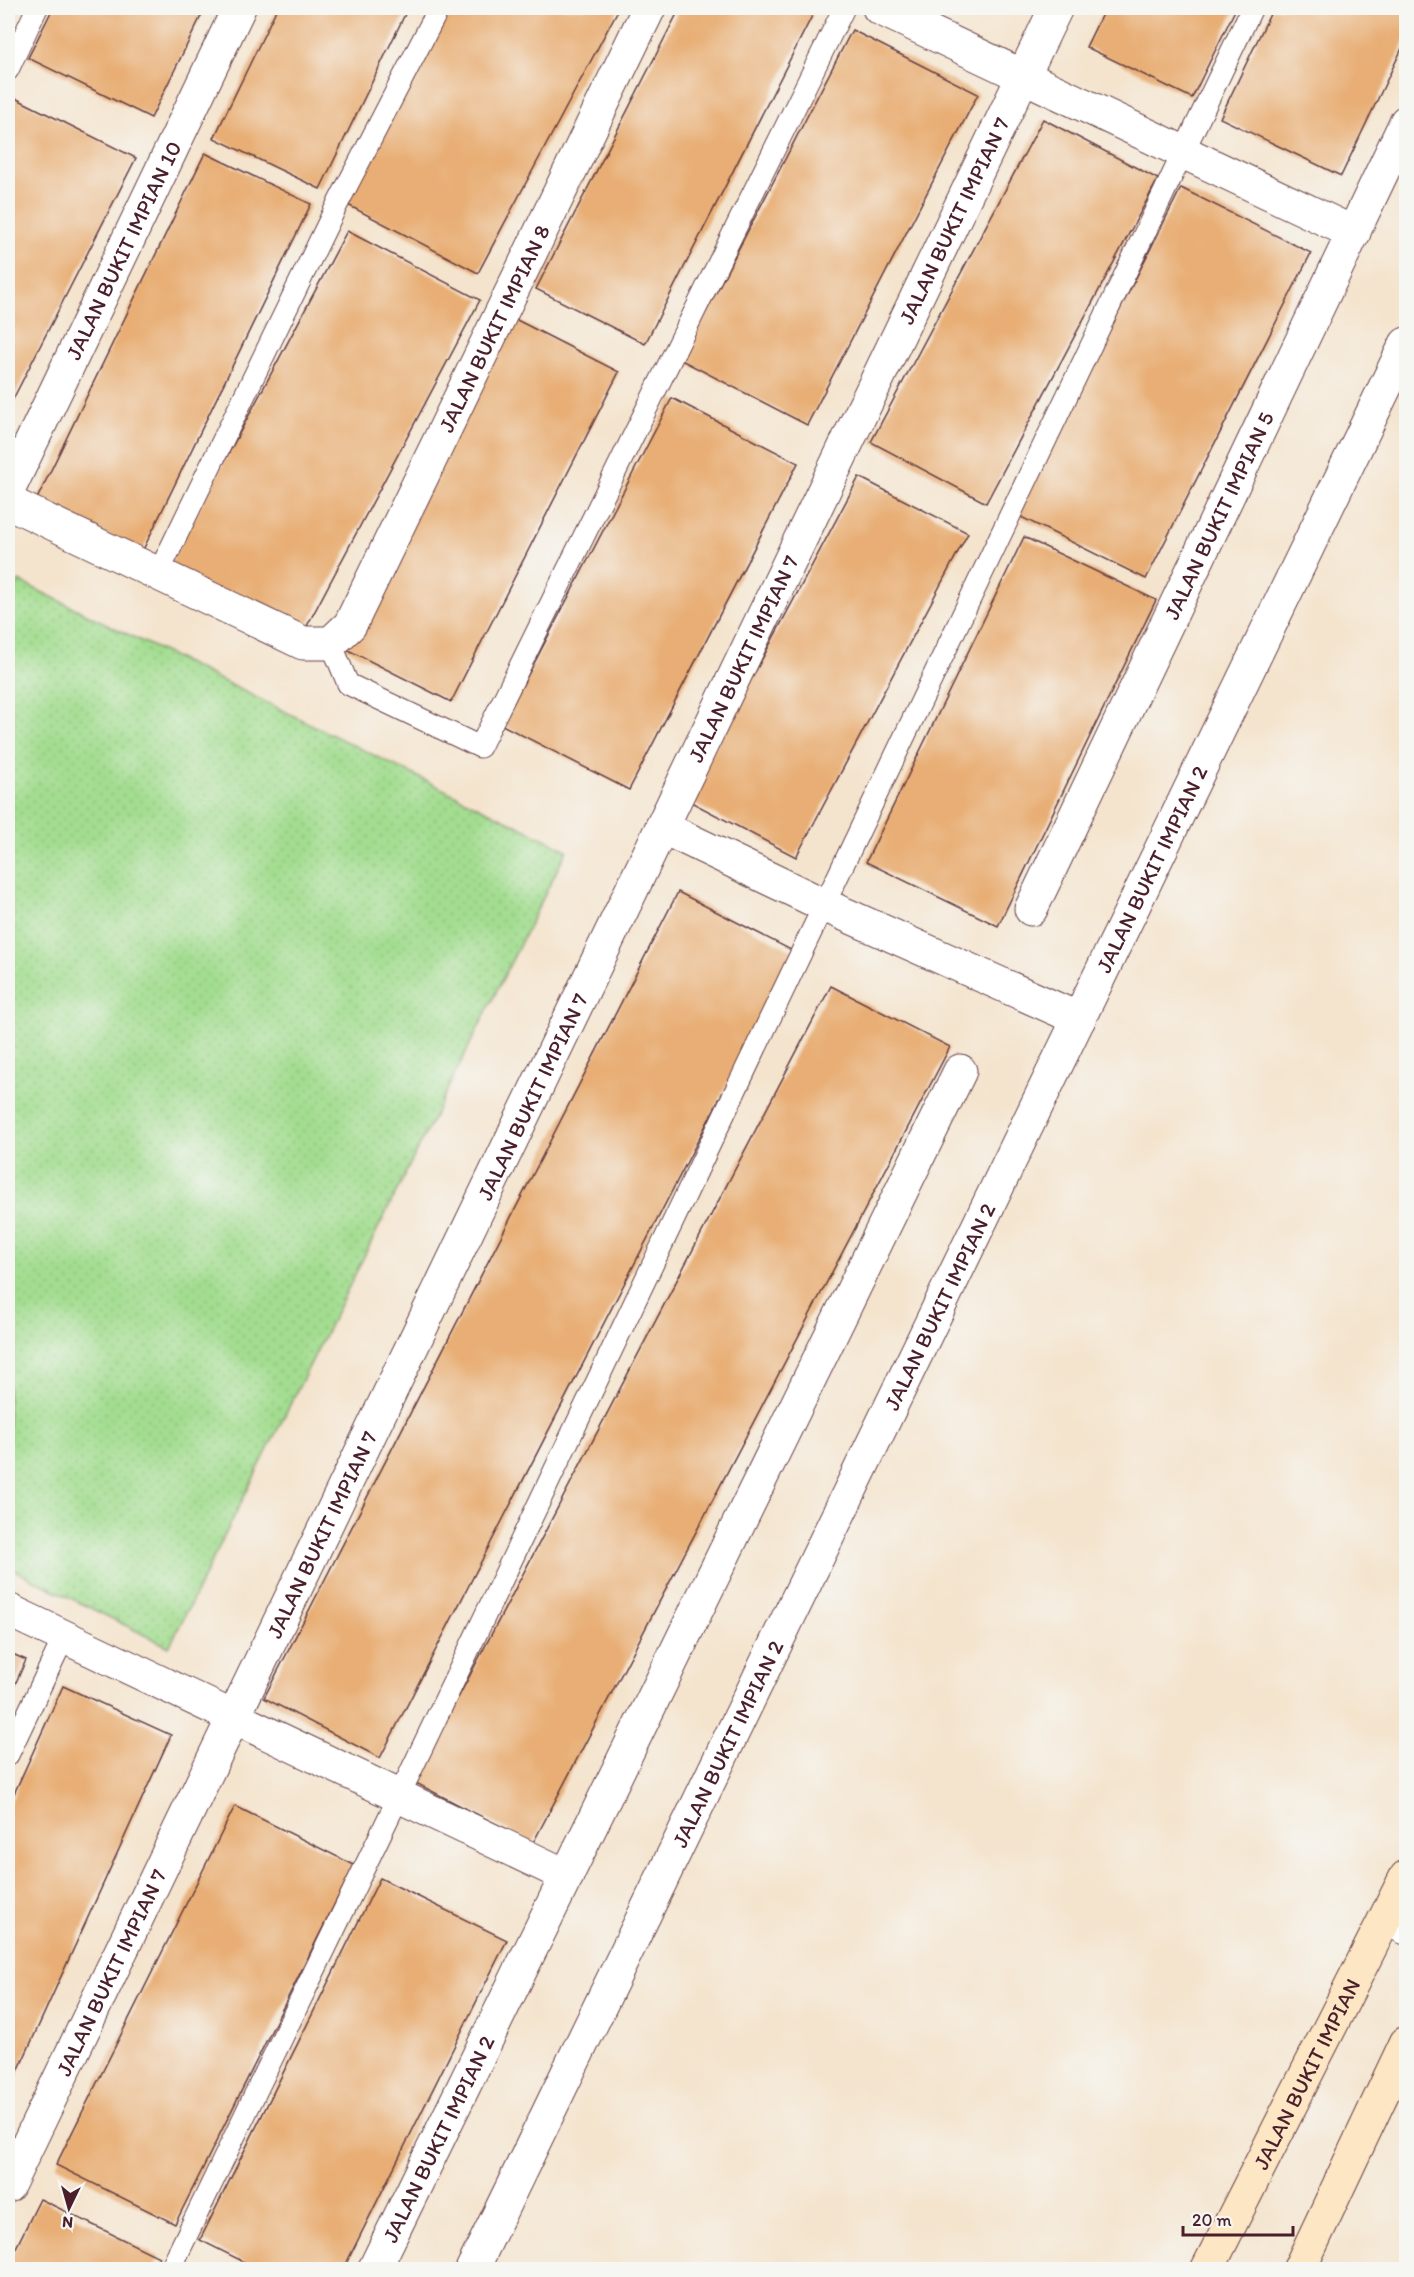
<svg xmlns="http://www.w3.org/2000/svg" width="1414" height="2277" font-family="Itim,sans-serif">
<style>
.grass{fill:url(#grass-dots);stroke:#767e5e;stroke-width:1.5}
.building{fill:#e8ae74}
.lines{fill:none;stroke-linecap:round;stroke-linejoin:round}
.lane-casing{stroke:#643d43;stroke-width:23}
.street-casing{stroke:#643d43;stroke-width:35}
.secondary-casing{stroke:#643d43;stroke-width:35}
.lane{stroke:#fff;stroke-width:21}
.street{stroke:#fff;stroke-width:33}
.secondary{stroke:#fce6c4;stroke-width:33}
.labels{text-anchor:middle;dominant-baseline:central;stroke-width:4.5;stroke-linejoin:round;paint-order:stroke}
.street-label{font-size:22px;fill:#4a1f2b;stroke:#f6f6f2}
</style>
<defs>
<pattern id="grass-dots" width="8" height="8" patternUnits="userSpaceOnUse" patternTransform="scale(1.5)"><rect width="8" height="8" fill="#a3dd90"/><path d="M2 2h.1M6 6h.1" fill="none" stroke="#8ebd7c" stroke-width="1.8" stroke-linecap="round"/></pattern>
</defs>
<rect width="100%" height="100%" fill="#f6f6f2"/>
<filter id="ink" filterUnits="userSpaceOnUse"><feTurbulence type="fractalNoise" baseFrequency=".0167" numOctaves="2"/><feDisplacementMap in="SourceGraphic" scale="12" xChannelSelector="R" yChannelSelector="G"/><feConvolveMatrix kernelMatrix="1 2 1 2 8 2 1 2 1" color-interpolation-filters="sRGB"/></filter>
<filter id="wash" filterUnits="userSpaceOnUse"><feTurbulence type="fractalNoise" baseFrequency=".008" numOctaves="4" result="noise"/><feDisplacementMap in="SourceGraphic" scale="24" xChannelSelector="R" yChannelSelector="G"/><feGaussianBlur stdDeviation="1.35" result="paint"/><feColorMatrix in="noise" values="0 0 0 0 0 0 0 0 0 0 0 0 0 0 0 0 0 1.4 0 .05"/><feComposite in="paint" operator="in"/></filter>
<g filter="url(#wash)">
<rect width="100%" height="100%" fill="#f4e4ce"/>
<!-- grass -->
<path class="grass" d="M19,581L567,850L169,1647L8,1567V605Z"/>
<g id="blocks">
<!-- building -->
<path class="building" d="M8,8H15L8,22Z
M53,8H205L151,118L28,58Z
M277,8H408L320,189L214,138Z
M450,8H619L478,273L346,204Z
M680,8H800L813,14L645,344L536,289Z
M1105,8H1236L1192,98L1086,47Z
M1273,8H1406V40L1341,176L1220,118Z
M852,30L978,94L807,425L681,360Z
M13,97L136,158L8,409V107Z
M1043,119L1158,179L986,503L871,442Z
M205,153L311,204L142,552L36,501Z
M1181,188L1311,253L1146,579L1017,515Z
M347,231L480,300L299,641L166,571Z
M511,317L619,372L451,702L342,647Z
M672,398L798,463L629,790L502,725Z
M859,477L968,533L796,857L687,800Z
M1024,537L1156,600L998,926L866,862Z
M678,892L795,952L380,1758L264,1698Z
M831,986L950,1047L533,1843L414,1782Z
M8,1652L26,1660L8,1700Z
M63,1686L171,1735L8,2093V1807Z
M235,1806L354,1865L175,2224L56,2165Z
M380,1878L507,1940L343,2270H260L200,2240Z
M40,2199L159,2257L153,2270H8V2264Z"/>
</g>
</g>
<g filter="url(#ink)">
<use href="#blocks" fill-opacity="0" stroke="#643d43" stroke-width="1.5"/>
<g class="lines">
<!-- lane casing -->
<g class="lane-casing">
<path id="lane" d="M8,70L37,8
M158,574L336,207L439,8
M331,643L348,684L480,747L844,8
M8,1755L64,1637
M170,2270L399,1796L1252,8"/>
</g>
<!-- street casing -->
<g class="street-casing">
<g id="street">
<path d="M879,8L1354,233"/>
<path id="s1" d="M8,491L239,8"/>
<path id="s2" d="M8,502L303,643H331L350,625L649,8"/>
<path d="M662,827L824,905L1079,1019"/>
<path id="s3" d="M1031,909L1406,122"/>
<path d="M8,1610L567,1876"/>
<path d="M1387,1919L1406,1928"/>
<path id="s4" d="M8,2186L1056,8"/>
<path id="s5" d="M374,2270L960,1071"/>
<path id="s6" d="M472,2270L1406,344"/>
</g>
</g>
<!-- secondary casing -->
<g class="secondary-casing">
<g id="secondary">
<path id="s7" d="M1207,2270L1406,1877"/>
<path d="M1299,2270L1406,2043"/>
</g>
</g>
<!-- lane -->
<use href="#lane" class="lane"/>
<!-- street -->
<use href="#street" class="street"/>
<!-- secondary -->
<use href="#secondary" class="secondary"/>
</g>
</g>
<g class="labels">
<!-- street labels -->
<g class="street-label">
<text stroke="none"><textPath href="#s4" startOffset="2181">JALAN BUKIT IMPIAN 7</textPath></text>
<text stroke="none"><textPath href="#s1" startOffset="267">JALAN BUKIT IMPIAN 10</textPath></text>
<text stroke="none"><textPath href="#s2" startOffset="711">JALAN BUKIT IMPIAN 8</textPath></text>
<text stroke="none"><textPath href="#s3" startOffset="436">JALAN BUKIT IMPIAN 5</textPath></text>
<text stroke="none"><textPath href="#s4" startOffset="1695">JALAN BUKIT IMPIAN 7</textPath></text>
<text stroke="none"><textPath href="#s6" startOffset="1557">JALAN BUKIT IMPIAN 2</textPath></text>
<text stroke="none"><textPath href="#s4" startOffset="1209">JALAN BUKIT IMPIAN 7</textPath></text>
<text stroke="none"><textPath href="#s6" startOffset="1071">JALAN BUKIT IMPIAN 2</textPath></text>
<text stroke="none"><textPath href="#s4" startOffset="723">JALAN BUKIT IMPIAN 7</textPath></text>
<text stroke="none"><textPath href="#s6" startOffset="585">JALAN BUKIT IMPIAN 2</textPath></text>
<text stroke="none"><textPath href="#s4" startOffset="237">JALAN BUKIT IMPIAN 7</textPath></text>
<text stroke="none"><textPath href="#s7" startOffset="220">JALAN BUKIT IMPIAN</textPath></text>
<text stroke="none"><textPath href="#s5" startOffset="146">JALAN BUKIT IMPIAN 2</textPath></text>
</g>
</g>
<!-- margin -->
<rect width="1414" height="2277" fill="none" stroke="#f6f6f2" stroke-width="30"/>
<!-- north arrow -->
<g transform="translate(69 2208) rotate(185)" stroke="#f6f6f2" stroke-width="4.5" paint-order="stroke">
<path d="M0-4.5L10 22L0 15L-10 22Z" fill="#4a1f2b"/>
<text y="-9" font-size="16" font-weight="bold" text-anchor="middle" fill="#4a1f2b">N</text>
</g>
<!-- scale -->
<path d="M1183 2226v9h110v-9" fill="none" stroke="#4a1f2b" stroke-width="3"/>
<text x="1192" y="2226" font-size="18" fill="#4a1f2b" stroke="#f6f6f2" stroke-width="4.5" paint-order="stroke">20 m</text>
</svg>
